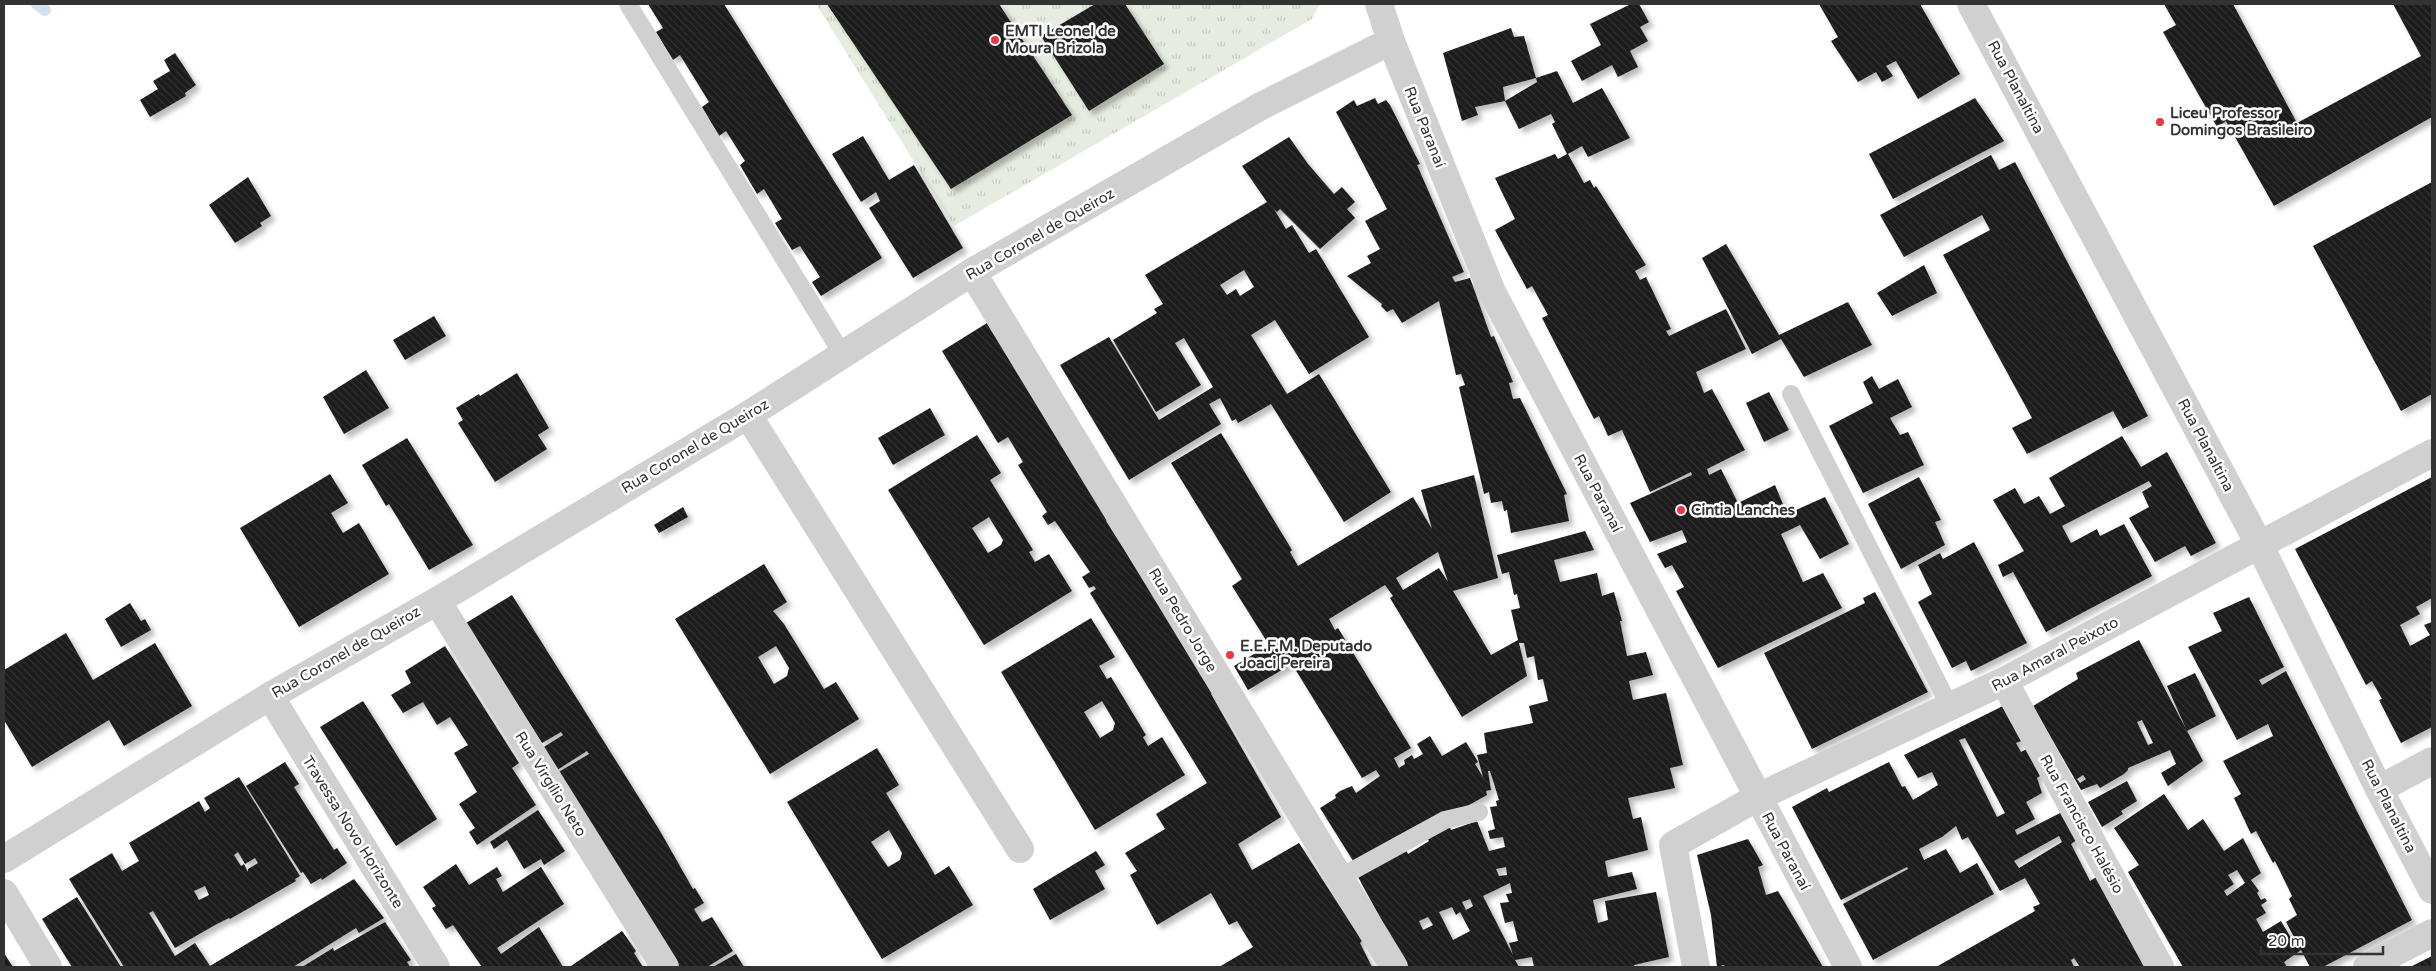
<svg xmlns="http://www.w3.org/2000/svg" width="2436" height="971" font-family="'Varela Round',sans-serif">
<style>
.park{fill:url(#park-tufts)}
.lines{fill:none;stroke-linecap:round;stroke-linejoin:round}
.stream{stroke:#cfe2ee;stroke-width:12}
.building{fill:url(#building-back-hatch);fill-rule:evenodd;filter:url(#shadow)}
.lane{stroke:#d0d0d0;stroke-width:18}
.street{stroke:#d0d0d0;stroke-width:28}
.poi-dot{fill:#e63946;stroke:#fff;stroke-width:2}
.labels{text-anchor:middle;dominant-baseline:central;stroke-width:5;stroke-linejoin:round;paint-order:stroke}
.poi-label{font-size:15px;font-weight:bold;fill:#333;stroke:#fff;text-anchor:start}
.street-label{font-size:15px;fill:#333;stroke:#fff}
</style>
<defs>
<pattern id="park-tufts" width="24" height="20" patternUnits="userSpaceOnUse" patternTransform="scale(1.25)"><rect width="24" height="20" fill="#e6ecdf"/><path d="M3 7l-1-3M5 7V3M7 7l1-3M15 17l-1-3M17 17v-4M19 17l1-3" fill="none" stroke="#c6cbc0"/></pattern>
<pattern id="building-back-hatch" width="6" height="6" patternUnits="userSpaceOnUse" patternTransform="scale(1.25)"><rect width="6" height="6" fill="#1a1a1a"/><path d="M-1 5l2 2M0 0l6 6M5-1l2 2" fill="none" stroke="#333"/></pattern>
<filter id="shadow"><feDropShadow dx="4.5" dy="4.5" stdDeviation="2.5" flood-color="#0004"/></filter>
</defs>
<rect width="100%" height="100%" fill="#fff"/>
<!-- park -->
<path class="park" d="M816,4H1320L1312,19L954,226Z"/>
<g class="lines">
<!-- stream -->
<path class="stream" d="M37,4L45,10"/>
</g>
<!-- building -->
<path class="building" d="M648,4H724L882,258L821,296L812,282L820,277L800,246L792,250L775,223L782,219L764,189L757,194L740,165L745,161L726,131L719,136L702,107L709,102L680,55L673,60L656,32L663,28Z
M827,4H999L1072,115L951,189Z
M1095,4H1125L1164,64L1089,111L1041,36Z
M1631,4H1639L1649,22L1640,27L1648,41L1630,51L1638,67L1618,77L1612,65L1582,81L1571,61L1601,45L1590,24Z
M1819,4H1920L1960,74L1918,99L1896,61L1886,66L1893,76L1882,82L1876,72L1858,82L1831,41L1838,37Z
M2164,4H2233L2297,123L2421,56L2393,4H2432V117L2274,206L2226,121L2217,127L2163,32L2176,25Z
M1511,28L1514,37L1524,36L1536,78L1503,87L1505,101L1475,107L1478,115L1462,121L1443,53Z
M175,53L196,85L185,93L186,96L150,117L140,100L158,89L153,81L170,71L164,60Z
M1557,71L1573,103L1602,88L1630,138L1588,157L1582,146L1568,154L1584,183L1590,180L1594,188L1596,186L1646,265L1635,271L1640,280L1646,277L1671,329L1666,331L1669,336L1726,309L1746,349L1696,372L1704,393L1712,389L1745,450L1707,469L1709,475L1721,469L1738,503L1775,485L1787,514L1825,497L1849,544L1820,559L1800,525L1781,534L1803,582L1823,573L1842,608L1718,668L1676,591L1684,587L1672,565L1665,568L1657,554L1687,542L1682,530L1650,542L1630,503L1692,475L1691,472L1650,492L1622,430L1608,436L1599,416L1594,419L1542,318L1548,315L1532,286L1527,289L1495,230L1515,219L1495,178L1555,154L1558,159L1567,154L1552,124L1555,122L1551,114L1519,129L1505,101L1537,82L1536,78Z
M1375,98L1378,104L1386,100L1390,105L1420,164L1417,165L1464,272L1452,277L1455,282L1470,278L1491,337L1494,336L1513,382L1509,383L1513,399L1520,398L1567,494L1564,495L1569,521L1511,533L1507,510L1504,511L1502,501L1491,503L1489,492L1484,494L1459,387L1465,385L1461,374L1456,375L1439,301L1402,323L1393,309L1387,312L1381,306L1382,304L1347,276L1371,263L1367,256L1380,249L1365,221L1387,209L1336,112L1354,100L1357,106Z
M1975,98L2004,141L1893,199L1869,154Z
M863,136L889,180L914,165L963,248L913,278L869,208L880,201L876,192L861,202L832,154Z
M1289,137L1308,164L1334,194L1342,187L1355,202L1347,209L1355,218L1320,249L1280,209L1277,212L1274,209L1286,229L1292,225L1309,253L1316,249L1369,337L1309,374L1275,320L1251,335L1287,394L1319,374L1391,492L1344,522L1271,404L1238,423L1236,419L1232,421L1220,398L1209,404L1221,424L1129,480L1060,365L1109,337L1159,420L1213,387L1184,338L1175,343L1201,385L1156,412L1113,340L1157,313L1154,309L1163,304L1145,275L1267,202L1242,166ZM1244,270L1254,287L1240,296L1236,289L1227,295L1220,285Z
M1991,155L1999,170L2015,162L2148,416L2123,429L2113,411L2027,454L2012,428L2032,418L1943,255L1990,230L1982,215L1904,257L1880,215Z
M248,177L271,216L260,223L262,226L235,243L209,205Z
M2432,182V394L2401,411L2313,246Z
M1726,244L1779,335L1848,302L1872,345L1804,377L1781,339L1752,354L1702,258Z
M1924,265L1937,293L1892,316L1877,293Z
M434,316L446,336L405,360L393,340Z
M987,323L1110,518L1106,521L1215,692L1211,694L1281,817L1238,844L1252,870L1299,843L1362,941L1360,943L1372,967H1219L1253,947L1237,921L1229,925L1211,893L1157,925L1130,875L1137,871L1125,853L1165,829L1156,814L1207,783L1090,593L1096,589L1094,586L1089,588L1082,577L1090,572L1055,521L1048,525L1042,516L1047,512L1018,465L1023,462L1008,437L998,443L942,351Z
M366,370L389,408L344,434L323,397Z
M517,373L549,428L538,435L547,449L495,482L458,423L463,420L456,408L479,394L480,396Z
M1872,376L1879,389L1898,379L1912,407L1890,418L1900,435L1908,432L1924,465L1863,493L1829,426L1873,403L1863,382Z
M1769,392L1789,430L1764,442L1746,403Z
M930,408L945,435L893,465L878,438Z
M1221,433L1292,550L1290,552L1298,566L1413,497L1432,529L1421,490L1474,475L1498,578L1453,591L1491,655L1518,640L1511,610L1520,608L1517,594L1514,595L1509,572L1502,574L1497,555L1585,531L1594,550L1554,560L1560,582L1597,573L1602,596L1614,592L1622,621H1620L1627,656L1646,652L1653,675L1629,681L1633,700L1666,693L1683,765L1670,768L1675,788L1628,798L1633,819L1641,817L1648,850L1605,861L1608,877L1632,872L1637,889L1593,900L1598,923L1608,920L1605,901L1656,892L1669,957L1634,965V967H1534L1532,957L1515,960L1519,967H1407L1358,877L1405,848L1408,854L1429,841L1425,835L1448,823L1451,830L1477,821L1489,851L1505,847L1503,837L1490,839L1488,831L1495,829L1490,807L1497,806L1496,801L1499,800L1490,771H1488L1491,790L1486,791L1487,795L1451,815L1399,839L1397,836L1355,864L1320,808L1336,798L1335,795L1340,791L1352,786L1356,793L1380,776L1376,770L1362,778L1292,664L1248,690L1234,666L1269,645L1232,586L1242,579L1171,463ZM1438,552L1448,582L1439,568L1403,590L1396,578ZM1385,585L1393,596L1390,598L1462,717L1527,676L1519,643H1524L1527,658L1534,656L1538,680L1543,679L1548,701L1529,706L1533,723L1484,733L1487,753L1477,755L1483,777L1475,764L1478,762L1466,742L1442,756L1430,736L1417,744L1423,754L1414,759L1412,755L1404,760L1405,764L1399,768L1394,758L1411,748L1338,628L1335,630L1329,619ZM1506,867L1507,875L1499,876L1496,869ZM1510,883L1512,893L1506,894L1509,902L1500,903L1505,923L1513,921L1518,941L1509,943L1513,955L1483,896ZM1470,899L1473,906L1466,910L1462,902ZM1452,907L1456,915L1460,912L1470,931L1453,940L1439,912ZM1428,917L1433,925L1423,930L1419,921Z
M977,435L1001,473L990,480L1033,550L1029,552L1035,562L1049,554L1072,591L984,645L888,490ZM989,517L1003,540L1001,545L988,553L972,528Z
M2122,436L2141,467L2167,452L2216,543L2191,556L2185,546L2155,562L2129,518L2149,507L2142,492L2152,486L2149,481L2062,526L2071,543L2097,529L2100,536L2124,524L2152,576L2046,632L2013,572L2003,577L1998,565L2024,551L1993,500L2015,488L2024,504L2039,496L2050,514L2065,506L2049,478Z
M407,438L473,545L429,570L389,504L386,506L362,465Z
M330,474L348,503L331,513L343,533L359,523L389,574L299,627L240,528Z
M1919,477L1941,520L1935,522L1945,545L1901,569L1868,504Z
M2432,477V598L2416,607L2420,614L2400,625L2410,646L2430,635L2424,625L2432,622V727L2401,743L2379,700L2382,699L2372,681L2366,685L2295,549Z
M683,507L688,517L659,533L654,525Z
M1974,542L2027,643L1971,671L1966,661L1952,668L1918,602L1932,594L1918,565L1940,553L1943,559Z
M764,564L787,602L773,611L784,624L824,689L836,682L859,719L770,774L675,619ZM776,646L789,668L787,676L774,684L758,657Z
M1875,592L1928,692L1812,749L1764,653L1865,603L1863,598Z
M512,595L660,831L693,889L695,888L704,903L694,909L702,922L712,917L733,951L707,967H677L557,773L589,754L587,751L554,772L539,750L563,735L561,732L542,743L466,623Z
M2249,597L2284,667L2259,680L2262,685L2286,671L2412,920L2323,967H2310L2301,950L2284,962L2287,967H2183L2128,872L2139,865L2114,828L2164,794L2188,830L2203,819L2224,851L2243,838L2261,873L2251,880L2259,891L2257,893L2261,900L2265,898L2267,901L2261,905L2266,913L2256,919L2263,932L2281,921L2291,938L2294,937L2286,922L2297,915L2289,899L2292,896L2275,861L2273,863L2256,831L2251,834L2234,798L2241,794L2223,761L2273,736L2268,724L2237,740L2188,647L2222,631L2213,613ZM2237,870L2245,883L2227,896L2224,891L2234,884L2228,875Z
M130,603L141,621L145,619L151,630L121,647L105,619Z
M1091,618L1115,657L1099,666L1107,679L1111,677L1117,687L1146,735L1143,737L1148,746L1162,737L1185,775L1095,830L1001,672ZM1102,701L1115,723L1113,730L1100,738L1084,712Z
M66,633L93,680L155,643L192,706L124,746L109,720L32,767L4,720V670Z
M2139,640L2203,761L2168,786L2161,773L2176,764L2170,750L2128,768V770L2124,774L2100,788L2097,784L2081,790L2033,706L2078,679L2076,673ZM2142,720L2153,743L2148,745L2137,722ZM2083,775L2086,779L2080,783L2077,779Z
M445,646L519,763L512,768L536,805L477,845L469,832L475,828L459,804L477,792L454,753L468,745L450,717L437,725L423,702L403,713L391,695L411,683L405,671Z
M2195,673L2216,716L2187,731L2167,686Z
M363,701L437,819L396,846L320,727Z
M2007,704L2026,739L2016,743L2021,752L2030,747L2040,776L2037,778L2042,793L2026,802L2035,819L2015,830L2017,835L2064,811L2078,839L2071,844L2090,881L2098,876L2145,967H2080L2074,958L2071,960L2074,967H1936L2035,911L2033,907L2040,904L2025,878L2000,891L1968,837L1962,840L1956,826L1942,837L1919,849L1924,860L1946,849L1960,873L1977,863L1994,894L1873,960L1843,904L1908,869L1907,867L1841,900L1792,807L1827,788L1829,792L1889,762L1902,787L1905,786L1913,800L1938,785L1932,772L1918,778L1904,755ZM1965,738L2005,813L1997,817L1959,740ZM2059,836L2062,842L2019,868L2014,861Z
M877,748L899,785L886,793L927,861L935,875L949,866L973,905L882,959L787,802ZM889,830L902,853L900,860L888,867L871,842Z
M285,762L299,784L294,787L334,850L337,848L347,863L322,880L321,878L311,884L303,872L301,873L246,786Z
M239,777L300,876L295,879L296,881L230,919L229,918L215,925L175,948L153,911L149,913L175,956L195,943L210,966L354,879L384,918L359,933L356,928L293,967H124L69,879L112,853L122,871L139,861L129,843L199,801L205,812L210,808L204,798ZM238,852L245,864L255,858L258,863L248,869V872L244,864L241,866L234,855ZM205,886L209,895L199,900L194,891Z
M2127,781L2137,801L2121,811L2123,814L2102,827L2088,802Z
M538,810L565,851L544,865L541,859L524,869L507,840L494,849L490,842Z
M1748,839L1763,865L1758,867L1766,895L1778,891L1823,967H1725L1724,965L1717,967L1711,915L1697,855Z
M1096,851L1105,865L1095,871L1105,889L1050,920L1033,889Z
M456,864L469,885L497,867L502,876L496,879L503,892L541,867L564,904L497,948L501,954L539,927L563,967H482L453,925L446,929L432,908L436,906L423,887Z
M77,897L121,967H72L42,919Z
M385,922L411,960L407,962L410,967H302L333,948L334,951Z
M622,931L636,951L634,953L643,967H572L571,966Z
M4,953L13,967H4Z
M736,954L744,967H713Z
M2432,956V967H2410Z"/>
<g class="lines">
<!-- lane -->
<path class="lane" d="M628,4L843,355
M1791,394L1950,707
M1339,878L1445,820L1479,812"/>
<!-- street -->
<path class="street" d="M1379,4L1391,41L1492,292L1848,967
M1971,4L2260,546L2379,789L2432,890
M972,272L1394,967
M748,415L1020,849
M437,601L665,967
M2004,681L2160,967
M270,696L436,967
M2379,789L2432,761
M4,859L270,696L437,601L748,415L972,272L1261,106L1391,41
M4,893L48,967
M1696,967L1673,845L1758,797L2004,681L2432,453
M2367,967L2432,933"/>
</g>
<!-- markers -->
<g class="poi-dot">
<circle cx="995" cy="40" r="5"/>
<circle cx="2160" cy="122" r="5"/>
<circle cx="1681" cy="510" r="5"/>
<circle cx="1230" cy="655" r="5"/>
</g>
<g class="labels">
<!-- poi labels -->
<g class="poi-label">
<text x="1005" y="31">EMTI Leonel de<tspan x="1005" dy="17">Moura Brizola</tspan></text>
<text x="2170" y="113">Liceu Professor<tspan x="2170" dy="17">Domingos Brasileiro</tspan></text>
<text x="1691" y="510">Cintia Lanches</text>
<text x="1240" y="646">E.E.F.M. Deputado<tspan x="1240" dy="17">Joaci Pereira</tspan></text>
</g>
<!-- street labels -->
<g class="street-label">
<text transform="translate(2016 87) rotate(62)">Rua Planaltina</text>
<text transform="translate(1425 127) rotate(68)">Rua Paranaí</text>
<text transform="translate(1040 234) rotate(-30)">Rua Coronel de Queiroz</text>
<text transform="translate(2206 445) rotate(62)">Rua Planaltina</text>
<text transform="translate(695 446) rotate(-31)">Rua Coronel de Queiroz</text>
<text transform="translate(1598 493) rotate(62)">Rua Paranaí</text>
<text transform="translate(1183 620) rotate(59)">Rua Pedro Jorge</text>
<text transform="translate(346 652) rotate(-30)">Rua Coronel de Queiroz</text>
<text transform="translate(2055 654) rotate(-28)">Rua Amaral Peixoto</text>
<text transform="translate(551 784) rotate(58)">Rua Virgílio Neto</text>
<text transform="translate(2389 806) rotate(63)">Rua Planaltina</text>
<text transform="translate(2082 824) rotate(61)">Rua Francisco Halésio</text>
<text transform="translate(353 832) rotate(58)">Travessa Novo Horizonte</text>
<text transform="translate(1786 851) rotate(62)">Rua Paranaí</text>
</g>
</g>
<!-- border -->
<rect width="2436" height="971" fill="none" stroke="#333333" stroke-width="10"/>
<!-- scale -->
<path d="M2261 946v8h122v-8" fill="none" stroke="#333333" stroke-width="2.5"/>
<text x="2268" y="946" font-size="15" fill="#333333" stroke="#ffffff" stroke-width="4" paint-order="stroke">20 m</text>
</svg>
